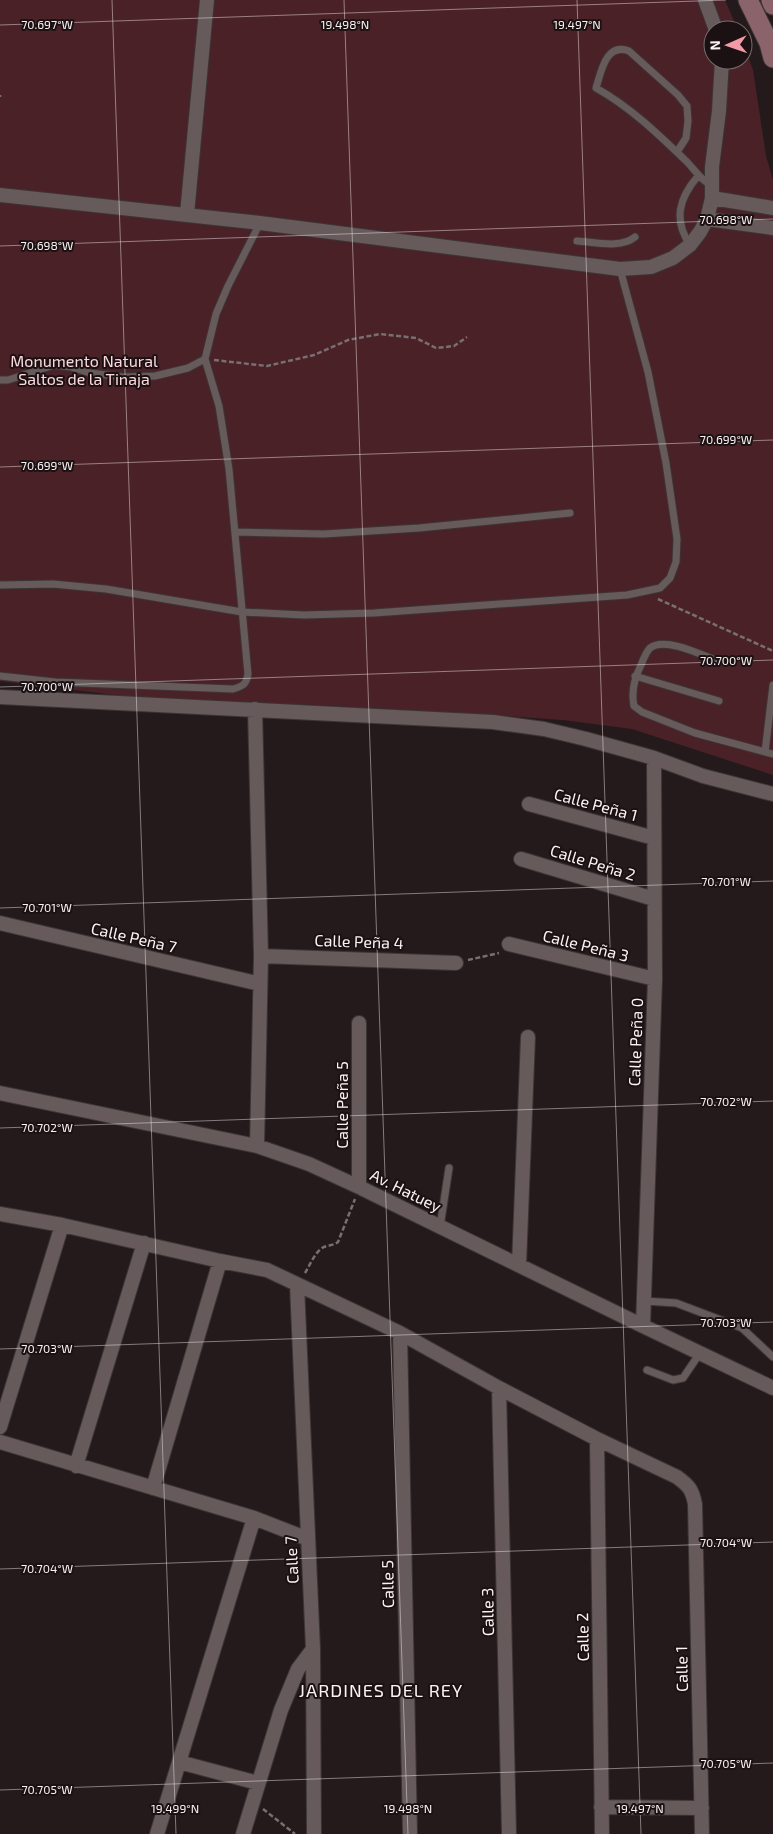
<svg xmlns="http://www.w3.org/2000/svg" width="773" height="1834" font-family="'Exo 2',sans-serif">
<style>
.green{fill:#4b2128}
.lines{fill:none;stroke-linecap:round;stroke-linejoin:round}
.lane-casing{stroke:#3c3535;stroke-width:9}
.street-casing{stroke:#3c3535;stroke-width:16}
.secondary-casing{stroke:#3c3535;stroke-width:21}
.path{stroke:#786f71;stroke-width:2.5;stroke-dasharray:5 2.5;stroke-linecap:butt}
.lane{stroke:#665a5b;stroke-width:7}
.street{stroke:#665a5b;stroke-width:14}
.secondary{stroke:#8a646a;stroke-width:19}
.ticks{fill:none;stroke:#faf2f3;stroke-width:1;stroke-opacity:0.45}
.labels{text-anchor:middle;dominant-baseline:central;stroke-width:4;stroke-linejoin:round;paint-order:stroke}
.park-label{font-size:16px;fill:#fdd9dd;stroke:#1b1113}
.street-label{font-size:16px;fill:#faf2f3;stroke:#1b1113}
.neighbourhood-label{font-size:18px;letter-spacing:1px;fill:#faf2f3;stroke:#1b1113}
.ticks-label{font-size:12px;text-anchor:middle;fill:#faf2f3;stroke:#1b1113;stroke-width:4;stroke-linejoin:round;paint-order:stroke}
</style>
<rect width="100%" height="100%" fill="#241a1c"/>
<!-- green -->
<path class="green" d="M0,0H725L738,30H713V60H743V43L753,70L766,156L773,180V775L632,729L563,720L460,713L316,705L140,698L0,681Z"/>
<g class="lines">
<!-- lane casing -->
<g class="lane-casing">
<path id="lane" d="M677,152L686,138L688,121L687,106L678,95L629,51C606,42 601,72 596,88C630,107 657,133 684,159C694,168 699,179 712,186
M577,241C595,242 620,249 635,237
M690,245C673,220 679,198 698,176
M0,380H8L54,365L71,367L90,373L123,377L155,376L188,368L205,359
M235,532L324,534L419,528L570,513
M0,585L53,584L106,589L242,612L304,615L374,613L627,595L660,588L670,578L676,562L677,539L666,463L648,372L620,269
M720,662C704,656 665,636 650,648C646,652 643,660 641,665C634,679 631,692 634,706L642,712L695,733L773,754
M0,676L55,682L233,689C243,686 246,685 248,674L229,469L219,406L205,359L216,314L228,286L260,223
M635,676L719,701
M765,752L773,685
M440,1227L449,1168
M644,1301L676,1303L742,1328L773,1357
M647,1370L673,1380L683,1378L700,1353"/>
</g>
<!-- street casing -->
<g class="street-casing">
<path id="street" d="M705,0L716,30
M0,195L260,223L620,269L651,267L673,258L690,245L700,232L707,219L712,198V167L719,111L722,60
M712,198L773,208
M187,214L207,0
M707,219L773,228
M0,697L493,722L544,729L586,739L654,758L703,776L773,794
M255,709L261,956L257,1146
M529,804L654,838
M521,859L654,899
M0,923L260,984
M509,944L655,979
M261,956L456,963
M359,1023V1187
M0,1093L257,1146L309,1164L359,1187L643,1326L773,1388
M0,1214L62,1225L220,1261L267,1270L400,1333L499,1388L597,1439L677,1477C689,1486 692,1489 695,1504L702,1834
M519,1265L528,1037
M297,1285L313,1649L314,1834
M643,1326L655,979L654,758
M400,1333L410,1834
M499,1388L509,1834
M0,1427L62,1225
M597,1439L602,1834
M0,1442L254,1518L308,1539
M76,1466L144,1243
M153,1488L220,1261
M179,1762L258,1783
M601,1807L702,1808
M157,1834L254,1518
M243,1834L281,1710L298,1669L313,1649"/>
</g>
<!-- secondary casing -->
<g class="secondary-casing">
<path id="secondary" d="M748,0L769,43L773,58
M771,0L773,5"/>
</g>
<!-- path -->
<path class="path" d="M0,97V95
M214,360L267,366L314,355L348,340L380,334L416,338L436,348L454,346L467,337
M658,599L773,651
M468,960L499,953
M305,1273C310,1265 314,1254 322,1248C327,1245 333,1246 338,1242L355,1199
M263,1809L295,1834"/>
<!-- lane -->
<use href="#lane" class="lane"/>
<!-- street -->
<use href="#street" class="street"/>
<!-- secondary -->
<use href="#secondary" class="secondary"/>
</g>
<!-- ticks -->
<path class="ticks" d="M112,0L176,1834M344,0L408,1834M577,0L641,1834M0,25L726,0M0,246L773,219M0,467L773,440M0,687L773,660M0,908L773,881M0,1128L773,1101M0,1349L773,1322M0,1569L773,1542M0,1790L773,1763"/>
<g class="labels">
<!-- park labels -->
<g class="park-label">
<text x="84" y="360">Monumento Natural<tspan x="84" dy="18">Saltos de la Tinaja</tspan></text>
</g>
<!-- street labels -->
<g class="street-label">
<text transform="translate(596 804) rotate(15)">Calle Peña 1</text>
<text transform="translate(593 862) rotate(17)">Calle Peña 2</text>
<text transform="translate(134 937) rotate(13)">Calle Peña 7</text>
<text transform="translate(359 941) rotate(2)">Calle Peña 4</text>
<text transform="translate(586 945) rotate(14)">Calle Peña 3</text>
<text transform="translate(635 1042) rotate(-88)">Calle Peña 0</text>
<text transform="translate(341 1105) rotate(-90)">Calle Peña 5</text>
<text transform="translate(406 1190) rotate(26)">Av. Hatuey</text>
<text transform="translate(291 1560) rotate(-93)">Calle 7</text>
<text transform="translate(387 1584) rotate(-91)">Calle 5</text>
<text transform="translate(487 1612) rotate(-91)">Calle 3</text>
<text transform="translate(582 1637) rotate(-91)">Calle 2</text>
<text transform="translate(681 1669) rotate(-91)">Calle 1</text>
</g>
<!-- neighbourhood labels -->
<g class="neighbourhood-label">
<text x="381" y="1690">JARDINES DEL REY</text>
</g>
</g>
<g class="ticks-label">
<text x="47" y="29">70.697°W</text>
<text x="345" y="29">19.498°N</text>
<text x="577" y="29">19.497°N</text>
<text x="726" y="224">70.698°W</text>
<text x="47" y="250">70.698°W</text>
<text x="726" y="444">70.699°W</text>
<text x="47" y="470">70.699°W</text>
<text x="726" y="665">70.700°W</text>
<text x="47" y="691">70.700°W</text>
<text x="726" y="886">70.701°W</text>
<text x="47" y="912">70.701°W</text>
<text x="726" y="1106">70.702°W</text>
<text x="47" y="1132">70.702°W</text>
<text x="726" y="1327">70.703°W</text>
<text x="47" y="1353">70.703°W</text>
<text x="726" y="1547">70.704°W</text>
<text x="47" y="1573">70.704°W</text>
<text x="726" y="1768">70.705°W</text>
<text x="47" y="1794">70.705°W</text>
<text x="175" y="1813">19.499°N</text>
<text x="408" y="1813">19.498°N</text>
<text x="640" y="1813">19.497°N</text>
</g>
<!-- north arrow -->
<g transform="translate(728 45) rotate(268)"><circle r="24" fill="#1b1113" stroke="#746b6d"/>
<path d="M0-4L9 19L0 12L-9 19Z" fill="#f39aa7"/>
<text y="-8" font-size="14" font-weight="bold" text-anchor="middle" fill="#faf2f3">N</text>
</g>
</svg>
